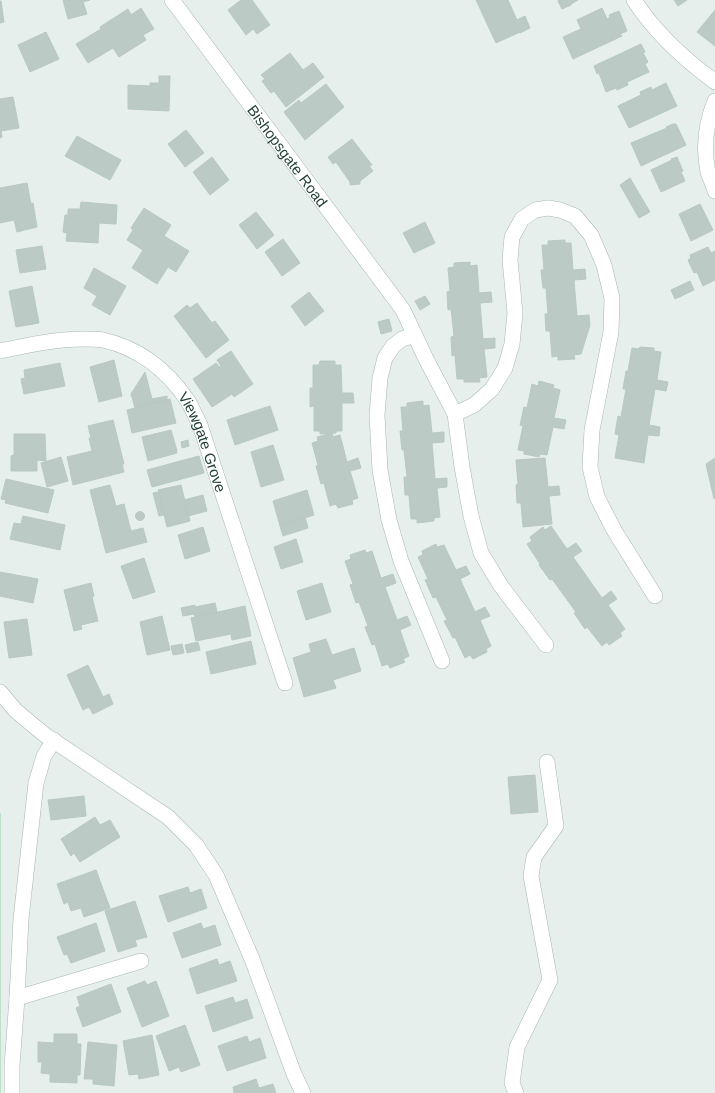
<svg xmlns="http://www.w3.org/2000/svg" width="715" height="1093" font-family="Arial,sans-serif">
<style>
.forest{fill:url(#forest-crowns)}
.building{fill:#bbcac4;stroke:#b8c9c2}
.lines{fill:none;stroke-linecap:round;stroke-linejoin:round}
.minor-casing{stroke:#a8b8b2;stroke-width:16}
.minor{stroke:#fff;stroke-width:15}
.labels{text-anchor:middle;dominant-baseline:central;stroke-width:4;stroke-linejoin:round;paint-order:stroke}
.street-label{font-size:15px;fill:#24423a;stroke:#f7fbf9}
</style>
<defs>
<pattern id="forest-crowns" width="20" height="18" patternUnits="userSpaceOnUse" patternTransform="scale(1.25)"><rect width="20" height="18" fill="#bfe0c8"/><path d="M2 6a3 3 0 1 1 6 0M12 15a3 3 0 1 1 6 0" fill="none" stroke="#a4c1ad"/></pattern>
</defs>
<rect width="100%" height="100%" fill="#e6efeb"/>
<!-- forest -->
<path class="forest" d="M0,813H1V1093H0Z"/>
<!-- building -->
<path class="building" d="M63,0H90L83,2L87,14L68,19Z
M241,0H252L270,25L257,34L253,29L246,35L228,10Z
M476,0H508L517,20L525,16L530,28L520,33V32L496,43Z
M559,0H578L571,4V5L562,9L558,1Z
M674,0H687L678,6Z
M0,1H1L4,22L0,23Z
M141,8L154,29L143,35L146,40L119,57L113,48L88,63L76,44L101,29L100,27L128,9L131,15Z
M602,8L607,19L610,17L609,15L619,11L627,31L620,34L622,36L573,59L563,37L581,29L577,20Z
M715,10V46L697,32Z
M46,32L59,59L30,72L18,45Z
M641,44L645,52L643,53L648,62L645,64L649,72L627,82L628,85L617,90L616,88L606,92L599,73L597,74L594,66Z
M290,53L303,70L313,63L324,77L286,107L274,91L271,93L262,81L265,79L261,75Z
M159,76H170L169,111L128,109V85L150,86V83H159Z
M666,83L677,106L629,128L618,106L641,95L640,92L651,87L652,90Z
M326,84L344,107L305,140L284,112L299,100L301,103Z
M13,97L19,128L1,131L2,137L0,138V99Z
M673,124H676L686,145L641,166L631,143L667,128L666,127Z
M186,130L204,153L185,167L168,144Z
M77,136L121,160L110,180L65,156Z
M352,139L372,165L369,166L373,171L360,181V184L350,185V182L336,162L333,164L328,157Z
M212,157L229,180L210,195L193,172Z
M677,157L683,171L681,172L685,181L661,192L651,170L672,160L671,159Z
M630,178L650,212L639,218L620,185Z
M27,183L31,204L33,203L37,227L17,232L14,220L0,223V188Z
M81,202L117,205L116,224L99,223L98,243L66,241L67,233L63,232L65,215H68V209H80Z
M700,204L713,230L691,241L679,214Z
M144,208L171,225L164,236L189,251L176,272L168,267L157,284L132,268L143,250L127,240L133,230L131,228Z
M256,212L274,235L257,249L239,225Z
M425,222L435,243L414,253L403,233Z
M283,239L300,263L282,276L265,252Z
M565,240V243H571L573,270L585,269L586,279L574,280L577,316L589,315L590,325L581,354L574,355L575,359L558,360V356L552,357L550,331H546L545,314H548L546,288H543L541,270H544L542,245H548V241Z
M42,246L46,269L20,273L16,250Z
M708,247L711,253L715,251V280L703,286L697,272L694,273L688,260L691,258L690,255Z
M470,262V266L477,265L479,293L491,292L492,302L480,303L483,339L495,338V348L484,349L487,377L479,378L480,382H464V379H457L455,355L452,356L451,337L454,336L451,309L448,310L447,292L450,291L448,268L454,267V263Z
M94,268L126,286L110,315L92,305L97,296L84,288Z
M690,281L694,290L675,299L671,290Z
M32,286L39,323L16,327L9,291Z
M309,292L324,311L305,326L291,306Z
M425,296L430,304L420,310L415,301Z
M197,303L212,323L215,321L229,340L206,358L174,316L187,305L190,308Z
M389,319L392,331L381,334L378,322Z
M640,347L654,348V351L661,352L657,380L668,382L666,391L655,389L649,425L660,427L659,436L648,435L644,463L615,458L619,435L615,434L618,416L621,417L626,389H623L626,371H628L632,348L639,349Z
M231,351L253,384L234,397L232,394L212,407L193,379L216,363L219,367L221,366L217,360Z
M114,360L122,396L99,402L90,367Z
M320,361H335V365H341L342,393H353L354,403H342V431H336V433L320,434V431H314V406L310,407V388H313V365H319Z
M60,363L65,386L24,394L21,379L25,378L24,370Z
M145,372L152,399L167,396V400L135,408L131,394Z
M539,381L554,385L553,388L560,390L554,418L566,420L564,429L553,427L547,455L540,454L539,457L524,454V451L518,450L523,426L520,425L524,407L527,408L532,384L538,386Z
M170,399L176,423L132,433L127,410Z
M423,401V406L429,405L432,433L444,432V442L432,443L435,479L447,478V487L437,488L440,517L434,518V521L417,523V519H411L409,495H405L404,477H407L404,450H402L400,431H403L401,407H407V403Z
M270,406L278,430L235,445L227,420Z
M113,420L124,464H122L124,472L73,485L70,471H71V470H70L67,457L92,451L89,438H91L88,426Z
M171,430L177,451H176L177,453L148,461L142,437Z
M332,433L333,437L340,435L347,462L358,458L361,468L350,471L358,498L352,500L353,504L338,508L336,504L330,506L324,483L321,484L316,466L318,465L312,443L318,441L317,437Z
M14,434H45L46,461L37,460V471H11V456L14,455Z
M188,440L189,446L182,448L181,442Z
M273,445L284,480L261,487L251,452Z
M199,456L204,473L152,487L147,470Z
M61,457L68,481L47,487L41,463Z
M545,458L548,487L559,486L560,495L549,496L552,524L523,527L521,503H517L516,485L518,484L516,460Z
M715,458V498L714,499L706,464Z
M6,479L54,490L48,513L5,503L6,500L1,499Z
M110,485L116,506L124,504L131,531L143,528L147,542L106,553L90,490Z
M181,485L190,521L167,527L158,490Z
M307,490L314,515L280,526L273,501Z
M159,492L164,515L159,516L153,493Z
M203,495L207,511L188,516L184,500Z
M135.5 516a4.5 4.5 0 1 1 9 0a4.5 4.5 0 1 1-9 0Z
M23,516L65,525L60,550L10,539L14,523L21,524Z
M305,517L308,528L283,536L280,526Z
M551,526L567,549L576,543L582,551L573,557L602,598L611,591L617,599L608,605L625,629L620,633L622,636L609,645L607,642L602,646L587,627L585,629L574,613L576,612L552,579L550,580L539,565L540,564L527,544L532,541L530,537L543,527L545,530Z
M203,527L210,551L185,559L178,535Z
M296,539L303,562L281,569L274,547Z
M436,544L437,547L444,545L456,570L466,566L470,574L460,579L475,612L485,607L490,616L480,620L491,646L486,649L487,652L473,659L470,655L465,658L455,637L453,638L444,621L447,620L436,597L433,598L425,580L428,579L418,557L423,555L422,551Z
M365,550L366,553L372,551L381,578L393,574L396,583L385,587L397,620L407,616L411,625L400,630L409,656L403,659L405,662L390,668L388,664L382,666L375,644L372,645L365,627L368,626L359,602L356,603L350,585L353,584L345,561L351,559L350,555Z
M144,558L155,592L133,599L121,566Z
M0,572L38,579L33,603L0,596Z
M91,583L94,596L92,597L98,621L81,625L82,629L74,631L64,590Z
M322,583L331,612L306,620L297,591Z
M215,603L217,612L195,617L194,614L183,616L181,608L195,605V607Z
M245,606L251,636L232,640L231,634L196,641L191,618Z
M162,616L170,650L147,655L140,622Z
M27,619L32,655L9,658L4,622Z
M326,639L332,655L354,648L361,671L333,680L336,688L304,697L293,658L311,652L309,644Z
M251,641L256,664L211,674L206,652Z
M198,642L200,650L187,653L185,645Z
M182,644L184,653L173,655L171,646Z
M88,665L103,697L109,694L113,704L93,714L89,707L83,710L67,675Z
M535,775L538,812L511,814L508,777Z
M84,796L86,816L51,820L48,800Z
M95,817L100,825L110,820L120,837L80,862L74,853L71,856L61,839Z
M96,870L110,908L84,917L81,908L71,911L68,902L64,904L57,884Z
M188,887L190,893L201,889L207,908L168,922L159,896Z
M135,901L147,937L135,940L137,946L118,952L105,911Z
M96,923L105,951L71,963L67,954L64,955L57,937Z
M201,923L203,929L215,925L221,945L182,958L173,933Z
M217,959L219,965L230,961L237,981L197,994L189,969Z
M145,981L147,985L156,981L169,1016L142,1027L127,988Z
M111,984L121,1012L83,1027L76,1008L80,1006L77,997Z
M233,997L235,1003L247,999L253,1018L213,1032L205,1006Z
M185,1025L200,1065L181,1072L179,1067L169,1071L156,1036Z
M54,1034H77V1044H81L80,1075H77V1083L50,1082V1074L41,1073L42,1062H38V1042L54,1043Z
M152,1035L159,1075L139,1079L138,1074L129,1075L123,1041Z
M247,1036L249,1042L260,1038L266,1058L227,1071L218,1046Z
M88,1042L117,1045L114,1086L93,1084V1079H84Z
M256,1079L259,1088L273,1084L276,1093H234L233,1087Z"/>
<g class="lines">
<!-- minor casing -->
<g class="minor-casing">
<g id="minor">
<path id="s1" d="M172,0L403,310L426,359L455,414L462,467L471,516L481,553L501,586L546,645"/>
<path d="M634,0C655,33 684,59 715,82"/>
<path d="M715,101C706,123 703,148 708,172C710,178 713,184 715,191"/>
<path d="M415,335L402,339L393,346L385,358L380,378L377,415L380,470L389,520L401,561L442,661"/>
<path id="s2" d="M0,351C28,345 55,339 84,339C90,339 97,339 103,340C139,348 167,370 188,401C192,408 196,417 200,425L285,683"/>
<path d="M455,414L474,405L492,389L505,368L512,344L515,313L510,260L512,237L522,219L535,210L548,208L560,210L575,216L591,235L604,265L612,298L611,332L592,430L590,467L597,497L614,530L655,596"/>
<path d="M0,692L16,711L45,735L168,817L196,845L216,875L252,959L294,1074L303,1093"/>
<path d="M17,998L141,961"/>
<path d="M12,1093V1066L17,998L21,919L36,783L44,756L54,740"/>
<path d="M516,1093L512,1083L517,1047L550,980L531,876L534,857L556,826L547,762"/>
</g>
</g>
<!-- minor -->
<use href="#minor" class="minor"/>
</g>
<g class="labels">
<!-- street labels -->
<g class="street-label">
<text stroke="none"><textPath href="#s1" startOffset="194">Bishopsgate Road</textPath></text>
<text stroke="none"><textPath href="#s2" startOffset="255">Viewgate Grove</textPath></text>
</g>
</g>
</svg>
